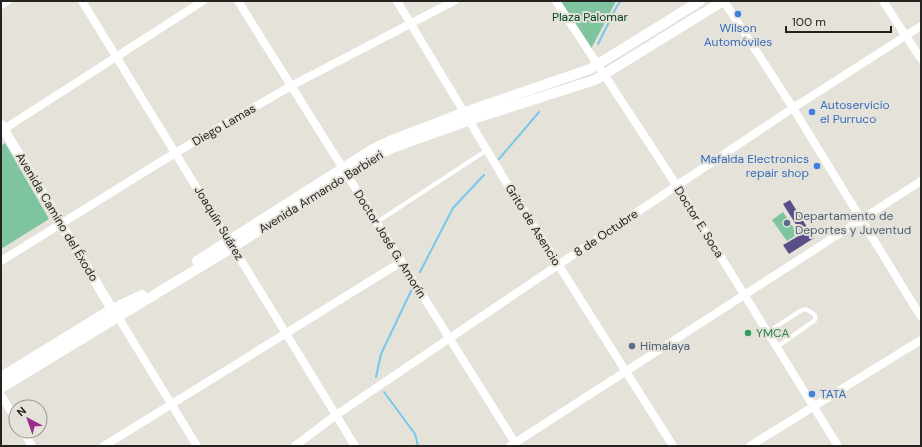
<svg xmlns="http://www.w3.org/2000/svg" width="922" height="447" font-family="'DM Sans',sans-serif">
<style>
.green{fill:#7ec59f}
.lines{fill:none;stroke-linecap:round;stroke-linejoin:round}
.stream{stroke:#77c8ea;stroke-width:2}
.building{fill:#5a4e88}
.service{stroke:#fff;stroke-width:4}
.minor{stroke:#fff;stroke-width:8}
.tertiary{stroke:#fff;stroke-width:10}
.shop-dot{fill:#3f7fe0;stroke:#e5e2da;stroke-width:1.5}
.service-dot{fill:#5c6f8a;stroke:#e5e2da;stroke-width:1.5}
.leisure-dot{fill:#2e9e5b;stroke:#e5e2da;stroke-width:1.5}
.labels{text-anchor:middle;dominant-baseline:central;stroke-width:4;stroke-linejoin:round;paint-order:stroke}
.park-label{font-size:12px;fill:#024229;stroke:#e5e2da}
.shop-label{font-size:12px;fill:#366cbe;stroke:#e5e2da;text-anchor:start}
.street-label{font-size:12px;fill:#24231f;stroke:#e5e2da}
.service-label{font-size:12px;fill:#4e5e75;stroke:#e5e2da;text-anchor:start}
.leisure-label{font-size:12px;fill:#27864d;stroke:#e5e2da;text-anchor:start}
</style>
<rect width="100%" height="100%" fill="#e5e2da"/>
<!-- green -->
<path class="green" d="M560,1H616L591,49Z
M5,143L49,219L1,249V146Z
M783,212L798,234L787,241L772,220Z"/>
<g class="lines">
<!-- stream -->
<path class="stream" d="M598,44L617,6L621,1
M499,159L539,112
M420,272L453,208L484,175
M376,377L381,354L412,289
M384,392L415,434L418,446"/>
</g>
<!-- building -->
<path class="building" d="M790,200L814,238L789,254L783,245L802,234L783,204Z"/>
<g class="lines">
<!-- service -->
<path class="service" d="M377,222L487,150
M768,332L800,311L806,309L815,315V320L777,347"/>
<!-- minor -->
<path class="minor" d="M82,1L355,446
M238,1L517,446
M397,1L506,182L673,446
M556,1L677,186L838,446
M724,1L793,108L921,317
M883,1L921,59
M1,5L7,1
M1,131L203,1
M1,261L175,153L291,86L454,1
M115,312L197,446
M1,395L16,420
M23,431L32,446
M104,446L401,262
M295,446L336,415L558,265L793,108L921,26
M510,446L921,181
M750,446L921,340"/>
<!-- tertiary -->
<path class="tertiary" d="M1,125L112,309
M197,261L373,149L390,141L465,112L590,69L700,1
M1,377L112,309L142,295
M1,388L233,247L377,155L392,148L470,120L595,80L723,1"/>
</g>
<!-- markers -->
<g class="shop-dot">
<circle cx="738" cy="14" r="4"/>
<circle cx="812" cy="112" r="4"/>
<circle cx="817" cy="166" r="4"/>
<circle cx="812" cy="394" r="4"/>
</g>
<g class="service-dot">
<circle cx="787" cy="223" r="4"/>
<circle cx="632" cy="346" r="4"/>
</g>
<circle class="leisure-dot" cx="748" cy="333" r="4"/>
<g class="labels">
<!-- park labels -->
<g class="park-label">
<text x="590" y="17">Plaza Palomar</text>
</g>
<!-- shop labels -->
<g class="shop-label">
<text x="738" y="28" text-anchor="middle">Wilson<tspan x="738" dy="14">Automóviles</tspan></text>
<text x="820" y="105">Autoservicio<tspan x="820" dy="14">el Purruco</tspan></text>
<text x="809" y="159" text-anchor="end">Mafalda Electronics<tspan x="809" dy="14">repair shop</tspan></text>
<text x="820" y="394">TATA</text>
</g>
<!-- street labels -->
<g class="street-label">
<text transform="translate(224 125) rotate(-30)">Diego Lamas</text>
<text transform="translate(321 192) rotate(-32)">Avenida Armando Barbieri</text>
<text transform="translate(57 217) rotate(59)">Avenida Camino del Éxodo</text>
<text transform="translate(699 222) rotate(58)">Doctor E. Soca</text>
<text transform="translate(219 223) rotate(59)">Joaquín Suárez</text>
<text transform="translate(533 225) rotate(58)">Grito de Asencio</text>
<text transform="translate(606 233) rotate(-34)">8 de Octubre</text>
<text transform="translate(390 244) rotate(58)">Doctor José G. Amorín</text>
</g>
<!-- service labels -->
<g class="service-label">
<text x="795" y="216">Departamento de<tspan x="795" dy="14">Deportes y Juventud</tspan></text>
<text x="640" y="346">Himalaya</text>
</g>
<!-- leisure labels -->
<g class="leisure-label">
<text x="756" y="333">YMCA</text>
</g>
</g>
<!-- border -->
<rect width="922" height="447" fill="none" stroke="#24231f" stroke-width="4"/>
<!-- north arrow -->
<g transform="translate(28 419) rotate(319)"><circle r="19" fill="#e5e2da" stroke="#98968f"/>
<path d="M0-3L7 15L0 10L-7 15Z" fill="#992c8d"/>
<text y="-6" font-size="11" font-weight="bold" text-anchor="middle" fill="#24231f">N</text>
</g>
<!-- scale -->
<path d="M786 26v6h105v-6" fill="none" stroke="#24231f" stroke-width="2"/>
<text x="792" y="26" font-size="12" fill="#24231f" stroke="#e5e2da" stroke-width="3" paint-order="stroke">100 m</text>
</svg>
